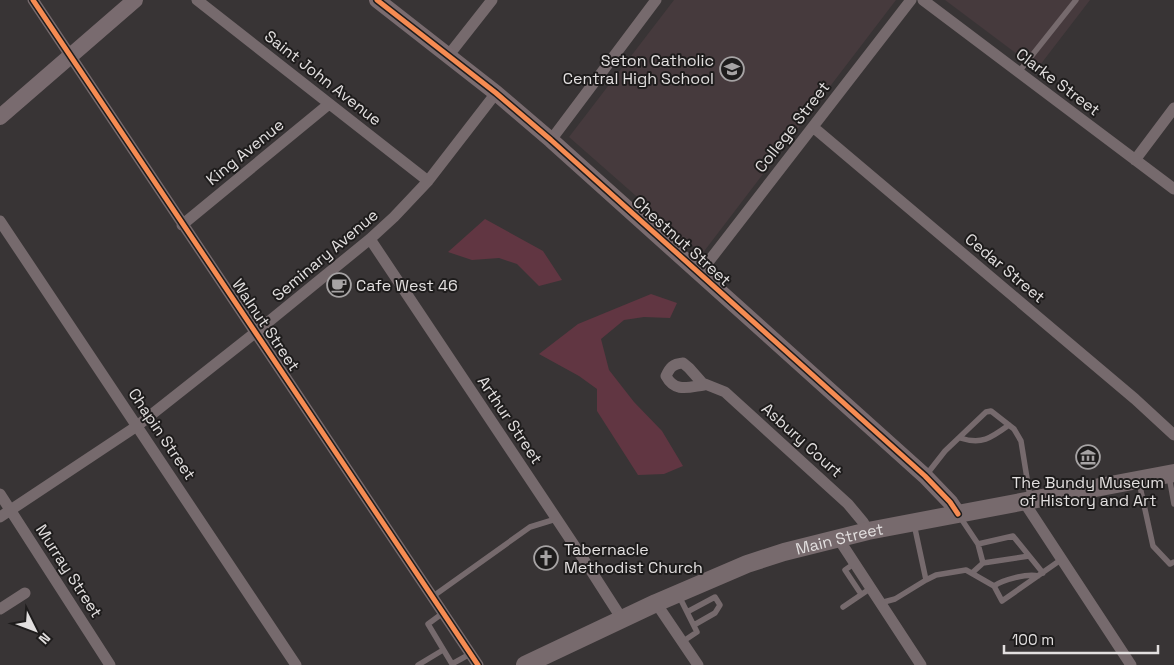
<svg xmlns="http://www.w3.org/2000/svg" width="1174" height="665" font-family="'Space Grotesk',sans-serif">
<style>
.built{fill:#463a3d}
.green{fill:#613642}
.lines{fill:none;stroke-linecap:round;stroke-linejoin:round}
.lane{stroke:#766a6d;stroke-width:5.5}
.street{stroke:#766a6d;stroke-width:11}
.secondary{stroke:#796b6f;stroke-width:16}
.primary{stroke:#776a6d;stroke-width:18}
.cycleway-casing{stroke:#1e1c1c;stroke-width:8}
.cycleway{stroke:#f68b52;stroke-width:5}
.labels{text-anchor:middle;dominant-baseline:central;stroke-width:4;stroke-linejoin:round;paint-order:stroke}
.poi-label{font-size:16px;fill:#e2dfdf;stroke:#1e1c1c;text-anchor:start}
.street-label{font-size:16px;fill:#e2dfdf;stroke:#1e1c1c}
</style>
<rect width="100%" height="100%" fill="#383435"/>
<!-- built -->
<path class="built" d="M674,0H896L702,254L569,137Z
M945,0H1090L1037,69Z"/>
<!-- green -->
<path class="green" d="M485,219L543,251L562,280L539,286L517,264L499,258L472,260L448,252Z
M651,294L677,303L670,318L644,317L624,320L601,339L609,370L634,402L662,431L683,466L664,474L638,475L597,411V389L579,376L539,354L578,324Z"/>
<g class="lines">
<!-- lane -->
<path class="lane" d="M1018,73L1076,0
M960,438C982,445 991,438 1009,425
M927,474L945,451L986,412L991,411L1014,429L1021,441L1030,497
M1169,476L1174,504
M1139,482L1153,546L1170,564L1174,562
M960,517L978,544L1013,536L1043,573
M855,563L845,570L861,594
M983,563L1029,556
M972,573L983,563L978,544
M926,580L936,575L966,570L994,586L1002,601L1062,559
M994,586C1002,580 1028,573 1038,576
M679,596L687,612
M432,597L530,527L556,519
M880,603L895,599L926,580L914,524
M843,607L871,588
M443,613L428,624L452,664L470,654
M682,642L697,632L687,612L715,597L720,605L715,613L694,625
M418,665L443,650"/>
<!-- street -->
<path class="street" d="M33,0L478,665
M197,0L428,181
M923,0L1174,189
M448,56L492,0
M813,127L1135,399L1174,435
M551,140L656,0
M1135,160L1174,108
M0,221L296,665
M182,225L329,104
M370,239L588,566L622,619
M699,274L911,0
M683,363L689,368L704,385C689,387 675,393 666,376C670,367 673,364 683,363Z
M705,384L725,392L848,504L863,522L868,531
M0,494L110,665
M1024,502L1131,665
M0,517L137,426L256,332L370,239L394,217L428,181L496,93
M838,538L921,665
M656,603L698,665
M0,609L25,593"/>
<!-- secondary -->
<path class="secondary" d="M377,0L496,93L551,140L925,476L950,502L958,514
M0,117L135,0"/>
<!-- primary -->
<path class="primary" id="s1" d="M525,665L656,603L747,564L784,552L868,531L1174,473"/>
<!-- cycleway casing -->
<g class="cycleway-casing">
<path id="cycleway" d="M33,0L478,665
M377,0L496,93L551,140L925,476L950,502L958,514"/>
</g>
<!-- cycleway -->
<use href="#cycleway" class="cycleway"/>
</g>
<!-- icons -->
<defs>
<g id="school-ring" transform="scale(1.25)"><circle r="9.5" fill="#1e1c1c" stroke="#a6a3a4" stroke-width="1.5"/><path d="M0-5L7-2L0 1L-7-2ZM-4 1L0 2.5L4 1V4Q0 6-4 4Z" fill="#a6a3a4"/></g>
<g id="cafe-ring" transform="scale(1.25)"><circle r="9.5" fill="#1e1c1c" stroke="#a6a3a4" stroke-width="1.5"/><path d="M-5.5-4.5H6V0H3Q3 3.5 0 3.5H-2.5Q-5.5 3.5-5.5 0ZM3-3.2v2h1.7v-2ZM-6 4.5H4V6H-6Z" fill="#a6a3a4"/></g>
<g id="museum-ring" transform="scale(1.25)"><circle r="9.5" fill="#1e1c1c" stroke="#a6a3a4" stroke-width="1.5"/><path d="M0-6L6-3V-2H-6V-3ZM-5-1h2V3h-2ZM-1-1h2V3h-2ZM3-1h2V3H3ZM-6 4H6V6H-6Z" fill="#a6a3a4"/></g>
<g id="church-ring" transform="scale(1.25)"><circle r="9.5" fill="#1e1c1c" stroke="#a6a3a4" stroke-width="1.5"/><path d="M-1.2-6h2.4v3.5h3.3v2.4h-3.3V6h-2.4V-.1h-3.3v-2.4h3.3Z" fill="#a6a3a4"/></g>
</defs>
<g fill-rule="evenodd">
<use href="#school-ring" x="732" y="69"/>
<use href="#cafe-ring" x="339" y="285"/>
<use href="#museum-ring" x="1088" y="457"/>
<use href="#church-ring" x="546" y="558"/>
</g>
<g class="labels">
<!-- poi labels -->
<g class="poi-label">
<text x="714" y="60" text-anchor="end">Seton Catholic<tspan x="714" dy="18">Central High School</tspan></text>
<text x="356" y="285">Cafe West 46</text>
<text x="1088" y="482" text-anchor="middle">The Bundy Museum<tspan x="1088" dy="18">of History and Art</tspan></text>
<text x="564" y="549">Tabernacle<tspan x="564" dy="18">Methodist Church</tspan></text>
</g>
<!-- street labels -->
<g class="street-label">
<text transform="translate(323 78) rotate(38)">Saint John Avenue</text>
<text transform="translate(1058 82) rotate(37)">Clarke Street</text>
<text transform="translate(792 127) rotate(-52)">College Street</text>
<text transform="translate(245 152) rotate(-39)">King Avenue</text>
<text transform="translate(682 241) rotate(42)">Chestnut Street</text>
<text transform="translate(325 255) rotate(-40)">Seminary Avenue</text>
<text transform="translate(1005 268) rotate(40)">Cedar Street</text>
<text transform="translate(266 325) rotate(56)">Walnut Street</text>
<text transform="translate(510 420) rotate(56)">Arthur Street</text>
<text transform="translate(162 434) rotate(56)">Chapin Street</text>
<text transform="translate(802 440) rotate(42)">Asbury Court</text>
<text stroke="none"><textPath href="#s1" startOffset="340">Main Street</textPath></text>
<text transform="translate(69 571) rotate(57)">Murray Street</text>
</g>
</g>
<!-- north arrow -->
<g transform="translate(35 630) rotate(132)" stroke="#1e1c1c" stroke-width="4" paint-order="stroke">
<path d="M0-4L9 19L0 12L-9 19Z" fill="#e2dfdf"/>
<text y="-8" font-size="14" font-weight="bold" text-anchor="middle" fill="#e2dfdf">N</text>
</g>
<!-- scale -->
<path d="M1004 645v8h154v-8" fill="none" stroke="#e2dfdf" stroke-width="2.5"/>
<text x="1012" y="645" font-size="15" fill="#e2dfdf" stroke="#1e1c1c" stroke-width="4" paint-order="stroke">100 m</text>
</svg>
